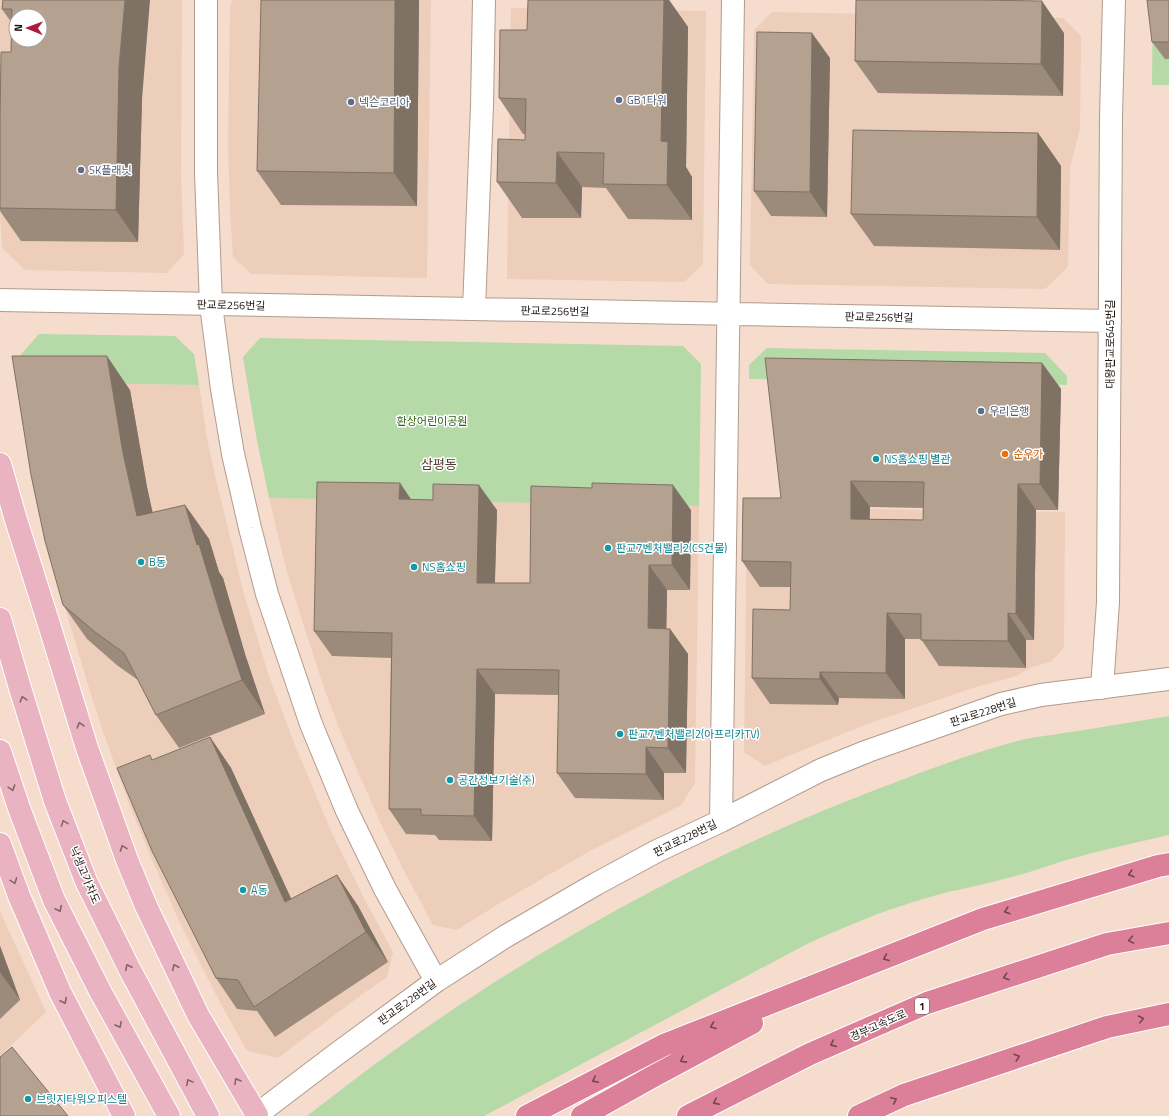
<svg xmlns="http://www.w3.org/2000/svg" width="1169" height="1116" font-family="'Titillium Web','Noto Sans KR',sans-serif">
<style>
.built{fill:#edceba;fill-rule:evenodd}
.green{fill:#b5daa8}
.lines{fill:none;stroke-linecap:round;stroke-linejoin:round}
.minor-casing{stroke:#b29b8d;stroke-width:24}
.major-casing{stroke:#fff;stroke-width:24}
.highway-casing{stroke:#fff;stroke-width:24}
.minor{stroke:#fff;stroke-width:22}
.major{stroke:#e9b3c1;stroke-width:22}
.highway{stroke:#db8098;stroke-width:22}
.wall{fill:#9c8a7b;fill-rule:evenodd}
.shaded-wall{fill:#7f7164}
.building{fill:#b5a18f;stroke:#7f7164;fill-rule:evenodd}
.oneway{stroke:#84656a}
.oneway2{stroke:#74464e}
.service-dot{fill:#5c6f8a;stroke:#fff;stroke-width:1.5}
.food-dot{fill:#e8710a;stroke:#fff;stroke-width:1.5}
.culture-dot{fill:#0f9aa8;stroke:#fff;stroke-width:1.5}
.labels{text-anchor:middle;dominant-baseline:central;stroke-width:3;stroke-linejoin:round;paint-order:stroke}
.shield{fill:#fff;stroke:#635d59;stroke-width:1}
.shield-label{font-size:10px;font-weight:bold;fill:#201712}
.service-label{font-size:11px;fill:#4e5e75;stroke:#fff;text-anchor:start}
.street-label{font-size:11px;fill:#201712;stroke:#fff}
.park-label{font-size:11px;fill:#2f6415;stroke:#fff}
.food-label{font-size:11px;fill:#c56008;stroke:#fff;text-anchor:start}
.culture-label{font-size:11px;fill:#0d838f;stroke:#fff;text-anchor:start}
.quarter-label{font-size:13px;fill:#4d3a2e;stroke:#fff}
</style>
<rect width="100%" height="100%" fill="#f5dccd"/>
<!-- built -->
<path class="built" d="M0,0H182L181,177L184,254L167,273L25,270L2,248L0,213ZM16,16H40V40H16Z
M232,0H431L427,278L251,274L233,257L230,209L228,145L230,7Z
M511,8L706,11L703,264L684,282L507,279Z
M772,12L1063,18L1081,36L1080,129L1070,168L1068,267L1045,289L768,284L750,265L754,30Z
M21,382L199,385L208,444L217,484L244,594L267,670L294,743L331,831L365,900L393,952L387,977L357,998L278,1058L247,1051L215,993L179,921L147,848L129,804L107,743L92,698L55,574Z
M269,498L699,506L695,783L681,805L590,851L500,903L457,930L433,925L402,867L381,824L341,733L324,688L300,614L286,568Z
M747,507L1065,512L1064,647L1051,662L1032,667L1016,676L976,687L870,723L822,742L765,766L744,752Z
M0,911L46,1012L0,1056Z"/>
<!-- green -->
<path class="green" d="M1153,0H1169V85H1152Z
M39,334L175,336L194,354L199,385L21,382L18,358Z
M260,338L683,346L701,364L699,506L269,498L257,441L243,357Z
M767,348L1045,353L1067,376V385L749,379V365Z
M1169,716V835C1134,843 1098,851 1063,861C1042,868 1021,875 1000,880C974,887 948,891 923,899C882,911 844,927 805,945L484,1116H307C337,1093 366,1070 396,1049C544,943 705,855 875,790C922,772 972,753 1021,740C1040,736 1059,734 1078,731C1109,726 1139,721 1169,716Z"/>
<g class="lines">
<!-- minor casing -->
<g class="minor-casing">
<path id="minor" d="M206,0V173L211,305L222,389L233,454L250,528L267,594L311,724L347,811L385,889L436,981
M0,300L1110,321
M474,309L482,106L484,0
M1102,688L1108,602L1111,117L1114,0
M721,821L733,0
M255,1116L334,1056L436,981L506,936L596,884L657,851L721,821L821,770L868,751L1001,704L1041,695L1169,679"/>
</g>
<!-- major casing -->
<g class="major-casing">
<path id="major" d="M0,464L16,520L48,621L87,748L127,860L146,906L198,1015L257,1115
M0,619L20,688L55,801L86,881L130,970L208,1116
M0,751L20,811L54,900L100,991L169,1116
M0,844L19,896L60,992L124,1116"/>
</g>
<!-- highway casing -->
<g class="highway-casing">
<path id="highway" d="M527,1116L664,1045L983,919L1158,866L1169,864
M582,1116L652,1077L752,1023
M688,1116L810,1054L927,1003L1107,944L1169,933
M859,1116L904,1095L1107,1027L1169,1014"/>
</g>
<!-- minor -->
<use href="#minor" class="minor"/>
<!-- major -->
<use href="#major" class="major"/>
<!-- highway -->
<use href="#highway" class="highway"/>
</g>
<!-- wall -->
<path class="wall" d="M3,0L142,99L138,242L21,241L0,211V123L11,52V22L2,9Z
M419,0L417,206L281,205L257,171Z
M528,0H669L688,27L686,167L692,177V220L628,219L606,188L582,187L581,218H522L497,182L525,140V134H523L499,98L527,30Z
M1169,0V59H1165L1152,42Z
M1064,33L1063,96L878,93L855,61Z
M830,58L827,217L771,216L754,191Z
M1038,133L1061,166L1060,250L874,246L851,214Z
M1042,363L1061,389L1058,510H1036L1034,640H1026V668L939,666L921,639H905V699L839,698L838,705L770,704L752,678L790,610V587H760L742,561L781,498ZM870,507L923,508V520L869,519Z
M130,390L147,487L152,513L185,505L209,539L219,572L223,578L245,654L265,714L179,748L156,715L138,680L118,666L87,639L63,605Z
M400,483L411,499L497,510L495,583H530L691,510L690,590H667L666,629H670L688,654L686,773H664V800L575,798L557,773L559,695L495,694L492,841L439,840L435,835L406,834L389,809L391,658L332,656L314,631Z
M210,737L231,768L291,899L337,875L358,906L388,962L275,1037L257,1011L237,1009L216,978L153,760Z
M0,946L20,1000L0,1019Z"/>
<!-- shaded-wall -->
<path class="shaded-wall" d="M125,0H150L142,99L138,242L116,210L119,67Z
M395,0H419L417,206L394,173Z
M664,0H669L688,27L686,167L692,177V220L667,185L661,141Z
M1042,1L1064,33L1063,96L1041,64Z
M812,33L830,58L827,217L810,192Z
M1038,133L1061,166L1060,250L1037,217Z
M557,152L582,187L581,218L556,183Z
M107,356L130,390L147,487L161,550L137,516L123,453Z
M1042,363L1061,389L1058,510L1040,484Z
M851,481L870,507L869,545L851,519Z
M400,483L417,509L399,499Z
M1018,484L1036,510L1034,640L1016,614Z
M479,485L497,510L494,608L477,583Z
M673,485L691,510L690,590L672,565Z
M185,505L209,539L219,572L223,578L245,654L265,714L242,680L197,545Z
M649,565L667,590L666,654L648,628Z
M887,613L905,639V699L886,673Z
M1008,613L1026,640V668L1008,641Z
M670,629L688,654L686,773L668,748Z
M477,669L495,694L492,841L474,816Z
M820,672L839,698L838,705L820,679Z
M210,737L231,768L307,933L285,902Z
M646,747L664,773V800L646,774Z
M337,875L358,906L388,962L366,932Z
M0,946L20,1000L0,972Z"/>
<!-- building -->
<path class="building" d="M3,0H125L119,67L116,210L0,208V123L1,52H11L12,9H2ZM16,16H40V40H16Z
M261,0H395L394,173L257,171Z
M528,0H664L661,141L668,142L667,185L603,184L604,153L557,152L556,183L497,182L498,139L525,140L526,99L499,98L500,30H527Z
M856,0H976L1042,1L1041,64L855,61Z
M1147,0H1169V42H1152Z
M757,32L812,33L810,192L754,191Z
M853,130L1038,133L1037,217L851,214Z
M12,356H107L123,453L137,516L185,505L197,545L199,544L222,620L242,680L156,715L124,653L95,632L63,605L45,541L31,475Z
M765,358L1042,363L1040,484H1018L1016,614L1008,613V641L921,640V614L887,613L886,673L820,672V679L752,678L753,609L790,610L791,562L742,561L743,498H781ZM851,481L924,482L923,520L851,519Z
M317,482L400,483L399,499L433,500V484L479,485L477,583H530L531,486L592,488V483L673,485L672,565H649L648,628L670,629L668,748L646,747V774L557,773L559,670L477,669L474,816L421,815V809H389L392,633L314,631Z
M210,737L285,902L337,875L366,932L254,1007L238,980L216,978L152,851L117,768L150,755L152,760Z
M12,1047L68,1116H0V1057Z"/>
<!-- one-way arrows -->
<defs><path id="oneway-chevron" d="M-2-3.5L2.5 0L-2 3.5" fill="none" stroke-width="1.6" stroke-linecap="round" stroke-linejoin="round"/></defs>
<g class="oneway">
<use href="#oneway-chevron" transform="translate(23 699) rotate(-108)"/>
<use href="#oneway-chevron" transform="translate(80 725) rotate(-106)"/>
<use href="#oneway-chevron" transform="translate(12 788) rotate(72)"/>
<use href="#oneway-chevron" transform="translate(64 823) rotate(-111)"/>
<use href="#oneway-chevron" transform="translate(123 848) rotate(-110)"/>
<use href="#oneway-chevron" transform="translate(14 881) rotate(70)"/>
<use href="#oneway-chevron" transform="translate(59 909) rotate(63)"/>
<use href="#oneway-chevron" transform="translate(128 967) rotate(-117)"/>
<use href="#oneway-chevron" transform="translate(175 967) rotate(-116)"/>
<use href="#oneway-chevron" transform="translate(64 1001) rotate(63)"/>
<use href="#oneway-chevron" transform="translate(119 1025) rotate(61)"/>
<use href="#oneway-chevron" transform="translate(237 1081) rotate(-120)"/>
<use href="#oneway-chevron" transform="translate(189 1082) rotate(-118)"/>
</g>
<g class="oneway2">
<use href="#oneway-chevron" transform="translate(1131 874) rotate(163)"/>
<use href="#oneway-chevron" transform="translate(1007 911) rotate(163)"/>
<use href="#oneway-chevron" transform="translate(1131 940) rotate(170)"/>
<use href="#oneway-chevron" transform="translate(886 958) rotate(158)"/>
<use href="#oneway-chevron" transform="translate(1006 977) rotate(162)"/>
<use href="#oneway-chevron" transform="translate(1141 1019) rotate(-12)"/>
<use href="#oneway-chevron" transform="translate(713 1026) rotate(159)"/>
<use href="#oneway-chevron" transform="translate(833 1044) rotate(156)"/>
<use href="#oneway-chevron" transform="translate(1017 1057) rotate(-19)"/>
<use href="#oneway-chevron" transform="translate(683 1060) rotate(152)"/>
<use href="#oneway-chevron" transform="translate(595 1080) rotate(153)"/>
<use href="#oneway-chevron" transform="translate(894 1100) rotate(-25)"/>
<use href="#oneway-chevron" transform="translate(716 1102) rotate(153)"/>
</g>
<!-- markers -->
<g class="service-dot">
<circle cx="619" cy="100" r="4"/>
<circle cx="351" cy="102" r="4"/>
<circle cx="81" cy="170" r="4"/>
<circle cx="981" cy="411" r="4"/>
</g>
<circle class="food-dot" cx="1005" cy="454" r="4"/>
<g class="culture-dot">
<circle cx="876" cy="459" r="4"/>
<circle cx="608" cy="548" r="4"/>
<circle cx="141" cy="562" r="4"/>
<circle cx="414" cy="567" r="4"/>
<circle cx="620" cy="734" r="4"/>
<circle cx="450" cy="780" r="4"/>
<circle cx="243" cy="890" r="4"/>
<circle cx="28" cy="1099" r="4"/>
</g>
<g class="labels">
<!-- shield labels -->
<rect class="shield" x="915" y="998" width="14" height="16" rx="3"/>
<g class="shield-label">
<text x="922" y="1006">1</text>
</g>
<!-- service labels -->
<g class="service-label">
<text x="627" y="100">GB1타워</text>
<text x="359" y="102">넥슨코리아</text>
<text x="89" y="170">SK플래닛</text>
<text x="989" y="411">우리은행</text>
</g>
<!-- street labels -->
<g class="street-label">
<text transform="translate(231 305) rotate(1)">판교로256번길</text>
<text transform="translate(555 311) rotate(1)">판교로256번길</text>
<text transform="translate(879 317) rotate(1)">판교로256번길</text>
<text transform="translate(1110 344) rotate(-90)">대왕판교로645번길</text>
<text transform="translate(983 712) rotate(-18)">판교로228번길</text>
<text transform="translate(685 838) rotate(-26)">판교로228번길</text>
<text transform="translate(85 875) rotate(67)">낙생고가차도</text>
<text transform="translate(407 1002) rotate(-36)">판교로228번길</text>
<text transform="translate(878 1025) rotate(-24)">경부고속도로</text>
</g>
<!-- park labels -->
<g class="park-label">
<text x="432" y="421">환상어린이공원</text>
</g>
<!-- food labels -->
<g class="food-label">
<text x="1013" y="454">순우가</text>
</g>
<!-- culture labels -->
<g class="culture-label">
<text x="884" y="459">NS홈쇼핑 별관</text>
<text x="616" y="548">판교7벤처밸리2(CS건물)</text>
<text x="149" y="562">B동</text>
<text x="422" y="567">NS홈쇼핑</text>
<text x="628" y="734">판교7벤처밸리2(아프리카TV)</text>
<text x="458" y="780">공간정보기술(주)</text>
<text x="251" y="890">A동</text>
<text x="36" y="1099">브릿지타워오피스텔</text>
</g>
<!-- quarter labels -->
<g class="quarter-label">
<text x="439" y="464">삼평동</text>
</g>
</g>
<!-- north arrow -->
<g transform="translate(28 28) rotate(271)"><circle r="19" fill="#ffffff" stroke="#a6a2a0"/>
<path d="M0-3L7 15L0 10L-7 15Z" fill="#af1b40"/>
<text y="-6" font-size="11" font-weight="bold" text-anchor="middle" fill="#201712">N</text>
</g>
</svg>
